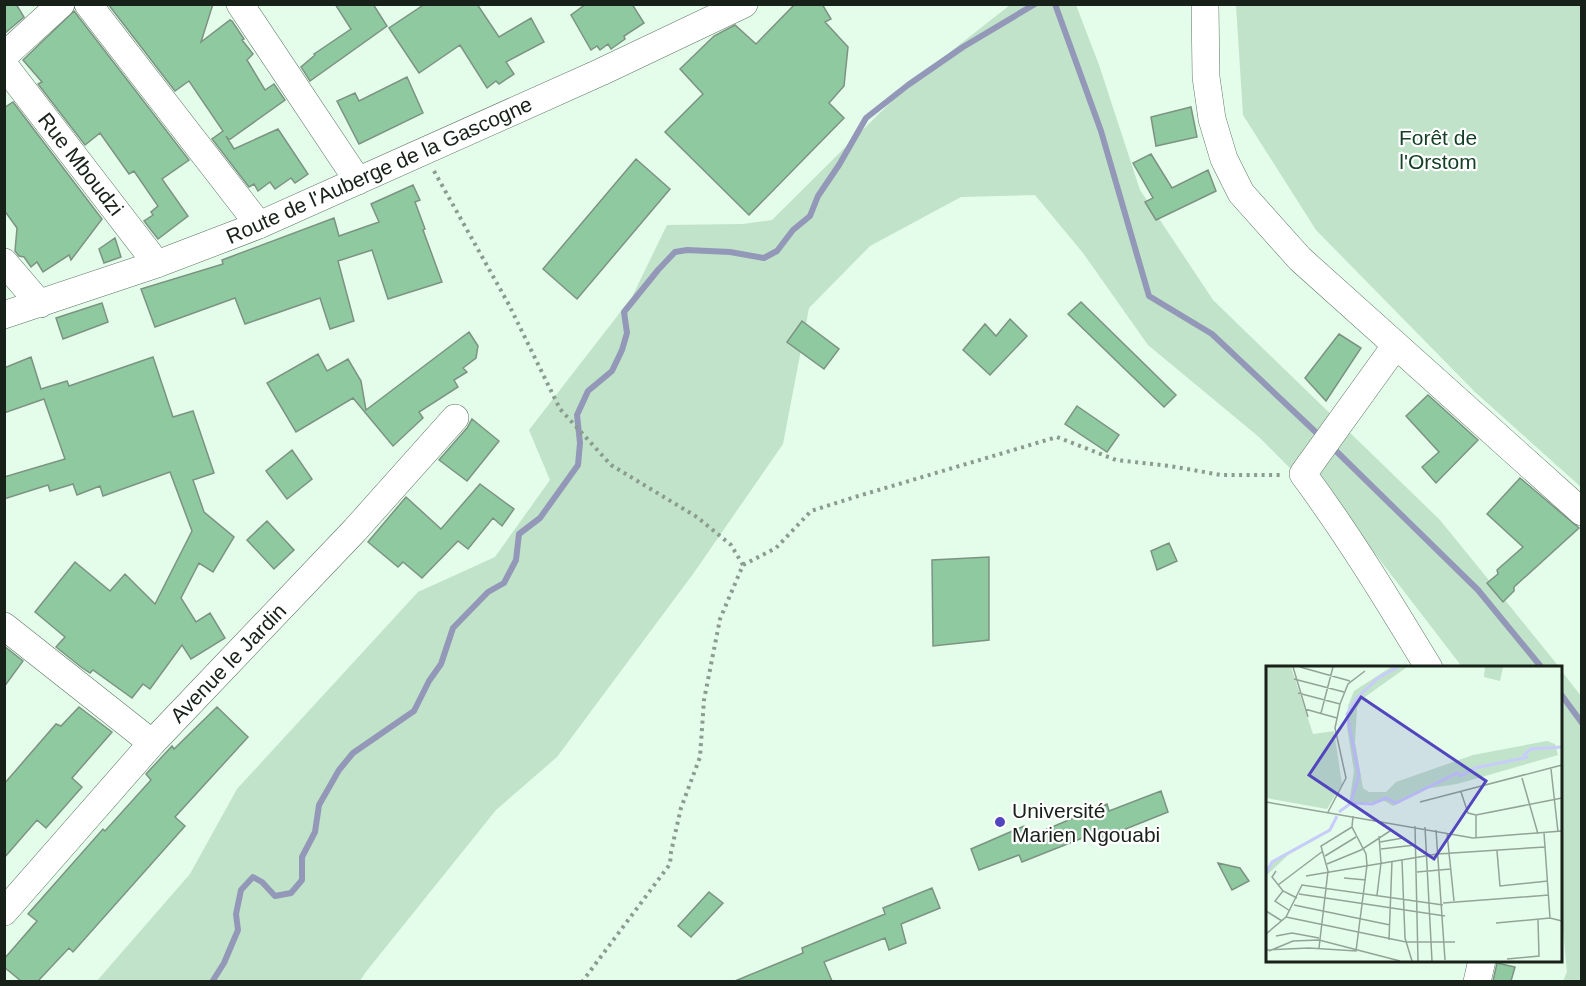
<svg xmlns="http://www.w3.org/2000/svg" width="1586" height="986" font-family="Helvetica,sans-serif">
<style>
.green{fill:#c0e3c9}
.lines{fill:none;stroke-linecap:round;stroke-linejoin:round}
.stream{stroke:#9398b8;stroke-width:6}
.building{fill:#8fc9a0;stroke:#7c9382;stroke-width:1.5}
.minor-casing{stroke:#5e7464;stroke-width:28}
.path{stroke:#8b9c8f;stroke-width:4;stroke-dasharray:3 4.5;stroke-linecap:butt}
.minor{stroke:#fff;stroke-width:27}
.poi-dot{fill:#5246be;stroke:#fff;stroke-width:2}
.labels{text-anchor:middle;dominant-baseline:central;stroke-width:4.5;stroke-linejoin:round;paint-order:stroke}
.park-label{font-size:21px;fill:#144025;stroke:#fff}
.street-label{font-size:21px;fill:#172019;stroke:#fff}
.poi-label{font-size:21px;fill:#172019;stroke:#fff;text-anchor:start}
.inset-river{fill:none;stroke:#c8ccfc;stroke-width:3}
.inset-road{fill:none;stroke:#92a496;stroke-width:1.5}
.view{fill:#5246be;fill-opacity:0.15;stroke:#5246be;stroke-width:3}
.inset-edge{fill:none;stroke:#172019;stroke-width:3}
</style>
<rect width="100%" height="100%" fill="#e4fcea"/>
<!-- green -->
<path class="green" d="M1010,5H1076L1099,65L1140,190L1213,300L1440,520L1560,668H1463L1376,555L1259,437L1148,345L1083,253L1035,195L961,197L870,246L809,308L783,444L693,574L557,757L496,810L365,973L360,981L96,982L190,874L237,789L418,592L495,557L550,480L529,430L632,297L667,225L743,224L772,220L908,85Z
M1236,5H1581V487L1475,392L1316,230L1243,115Z
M1560,669L1581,696V981H1563L1567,972L1560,897Z"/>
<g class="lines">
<!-- stream -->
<path class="stream" d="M1055,4L1101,131L1149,296L1212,334L1322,438
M1332,447L1478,590L1542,668
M1560,693L1582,723
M212,982L224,963L238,930L236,914L241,890L253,877L262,882L275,896L291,893L302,880V857L315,832L319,805L339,770L353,753L414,711L429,681L441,664L453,628L488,592L504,583L516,560L519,534L540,518L578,465L580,443L577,415L588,391L612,371L622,350L627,333L624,312L658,270L675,252L687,250L730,252L764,258L777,251L793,230L810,216L818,196L839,165L866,118L908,85L963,47L1035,4"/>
</g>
<!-- building -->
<path class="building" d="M4,4H16L24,17L4,34Z
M108,4H213L201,42L230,20L232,21L244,39L242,40L253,54L247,60L265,90L274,84L285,100L229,140L226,136L234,149L278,129L308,174L295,183L291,178L275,189L270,182L258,191L254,184L249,187L212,139L223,131L189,81L175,91Z
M335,4H373L387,26L310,81L301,67L315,55L314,54L351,29Z
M425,4H477L499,37L531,18L544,42L506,62L514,74L499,84L496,81L487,88L460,45L419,73L389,28Z
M586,4H632L644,23L624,36L625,39L611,49L608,44L600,50L597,46L591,50L571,15Z
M795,4H822L831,19L825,22L848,47L844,86L829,103L844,118L749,215L665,132L703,94L680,69L714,36L735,25L756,44Z
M74,11L189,160L162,179L188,216L158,239L144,221L153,215L151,212L158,206L134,171L129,174L100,133L85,145L38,84L42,82L23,60Z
M407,77L423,113L359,144L337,101L355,93L359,101Z
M13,102L102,219L71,260L69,255L43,272L37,262L31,267L24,257L19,256L15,251L17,228L4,210V108Z
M1191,107L1197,137L1156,146L1151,117Z
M1151,154L1172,188L1208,170L1216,191L1156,220L1145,202L1153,198L1133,163Z
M636,159L670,189L577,299L543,269Z
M413,185L420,200L415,202L425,229L423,230L442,282L388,299L372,250L338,261L354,321L330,329L320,298L245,324L235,298L155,327L141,289L223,264L222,260L334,218L339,236L379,222L371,204Z
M115,238L121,257L104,263L99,249Z
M1081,302L1176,395L1164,407L1068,314Z
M102,303L108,322L63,339L56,318Z
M1010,319L1027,336L990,375L963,350L985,324L996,336Z
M802,321L839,349L824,369L787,342Z
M469,332L478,346L476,358L463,368L467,372L454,380L458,387L419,412L423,418L393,446L353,398L296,432L267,383L318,354L327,371L348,359L361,381L366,410Z
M1339,334L1361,348L1326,401L1305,378Z
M31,357L41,389L67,381L69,386L153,357L173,417L193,411L214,473L193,480L204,512L234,537L213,572L199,563L181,598L196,622L210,613L225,638L191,659L182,645L150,689L143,684L132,698L93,670L90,673L81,667L56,647L65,637L35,612L75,562L110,591L125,574L155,604L192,531L170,472L103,496L100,486L77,495L73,484L50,491L48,485L4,499V477L65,459L44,399L4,413V368Z
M1428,395L1478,440L1436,483L1422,467L1439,452L1406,416Z
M1077,406L1119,435L1107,452L1065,424Z
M472,419L499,441L467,481L439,460L467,428Z
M292,450L312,479L287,499L266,471Z
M1520,478L1579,528L1514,587V591L1503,602L1487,583L1498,574L1497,570L1523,547L1487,514Z
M480,484L514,509L502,526L493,518L468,549L458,541L422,578L403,562L398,567L368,542L406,497L441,529Z
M267,521L294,550L274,569L247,540Z
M1169,543L1177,561L1157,570L1151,551Z
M989,557V640L933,646L932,560Z
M4,646L23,661L4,687Z
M79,707L112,732L72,778L82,787L46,828L37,820L4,858V784L56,724L61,726Z
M217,707L248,737L175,817L185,826L73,952L69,948L38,981H21L4,967V959L37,921L28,914L103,829L105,831L151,780L146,774L172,746L174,749Z
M1161,791L1168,812L1103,838L1100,831L1022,862L1019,855L979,870L971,849L1024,826L1028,837L1107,804L1109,811Z
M1218,863L1240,868L1249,881L1232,890Z
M932,888L940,908L901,924L906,943L889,950L885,938L824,962L832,981H735L803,953L802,948L885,914L883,908Z
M709,892L723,903L691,937L678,926Z
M1497,963L1515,967L1511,981H1493Z"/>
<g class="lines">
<!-- minor casing -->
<g class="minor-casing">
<path id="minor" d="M88,4L259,225
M240,4L358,181
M1205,4L1206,77L1212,119L1224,159L1241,193L1300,259L1582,512
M4,56L61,4
M4,65L157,264
M4,262L40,304
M4,315L157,264L259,225L601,72L744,4
M1396,345L1303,474C1349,536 1389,602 1429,668
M4,626L152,743
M4,912L152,743L355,530L455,418
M1477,982L1482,960"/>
</g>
<!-- path -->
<path class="path" d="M434,171L508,303L560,409L611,465L697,517L731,545L743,565L720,619L704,700L700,757L681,808L671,852L670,864L582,982
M743,565L776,548L811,511L855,497L1057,437L1116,460L1170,466L1221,475H1281"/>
<!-- minor -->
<use href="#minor" class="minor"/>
</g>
<!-- markers -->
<circle class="poi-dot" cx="1000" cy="822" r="6"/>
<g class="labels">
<!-- park labels -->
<g class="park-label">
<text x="1438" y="137">Forêt de<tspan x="1438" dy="24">l'Orstom</tspan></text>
</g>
<!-- street labels -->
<g class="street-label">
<text transform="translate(81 164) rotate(52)">Rue Mboudzi</text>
<text transform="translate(379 170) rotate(-24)">Route de l'Auberge de la Gascogne</text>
<text transform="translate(228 663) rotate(-46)">Avenue le Jardin</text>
</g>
<!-- poi labels -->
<g class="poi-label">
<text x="1012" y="810">Université<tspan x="1012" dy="24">Marien Ngouabi</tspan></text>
</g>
</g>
<!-- overview -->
<g transform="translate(1266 666)">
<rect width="296" height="296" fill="#e4fcea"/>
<path d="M0,1H25L47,68L68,65L76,118L61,143L0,132ZM125,1H141L96,33L91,42L89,76L97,122L103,126H120L130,116L207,89L281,75L289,78L292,89L191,118L158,123L127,140L119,135L83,138L88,105L81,61L82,40L88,25ZM219,1H237L234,15L218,11ZM65,158L68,159L63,166L22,189L0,210L5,195L63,163Z" fill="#c0e3c9"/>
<path class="inset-river" d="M257,90L265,83L296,81M85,136L93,109L81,48L90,33L112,12L132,1M73,146L85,137L106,138L120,132L130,137L191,107L195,110L209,102L262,91M0,207L6,196L64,164L71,150"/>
<path class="inset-road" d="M27,1L42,51M34,1L84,15M28,13L78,26M32,27L74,38M39,43L71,52M55,47L67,1M285,103L292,166M256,112L272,168M195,126L202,147L210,149L296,132M0,136L207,172L296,165M154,136L296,99M62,146L80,112L69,62L74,38L82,18L99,5M149,160L152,295M159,161L166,295M170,164L179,294M181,167L188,235M278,167L284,252M210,172V149M114,176L137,172M115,183L149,179M231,185L234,220L282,215M59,190L90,171M136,194L139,272L146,295M61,198L95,184L124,165M10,205L6,211L17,225L31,232M151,206L185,203M40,210L171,188L279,181M78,212L100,214M12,219L57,185M17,225L9,235L24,245M33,228L179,250M111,229L115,197L113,170M177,237L283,229M28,239L124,259M0,245L16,255M20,251L140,276H189M230,257L284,252L296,255M0,268L20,251L36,219L177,239M10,270L26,267L53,272M123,274L126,195M53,282L62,205L55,180L86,161M0,284L43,282L90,285L101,199L100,188L86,161L87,150M3,285L27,275L53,274L134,295M241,293L273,290L272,254"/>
<path class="view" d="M95,31L220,115L168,193L43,109Z"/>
<rect width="296" height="296" class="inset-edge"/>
</g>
<!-- border -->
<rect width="1586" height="986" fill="none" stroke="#172019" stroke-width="12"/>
</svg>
